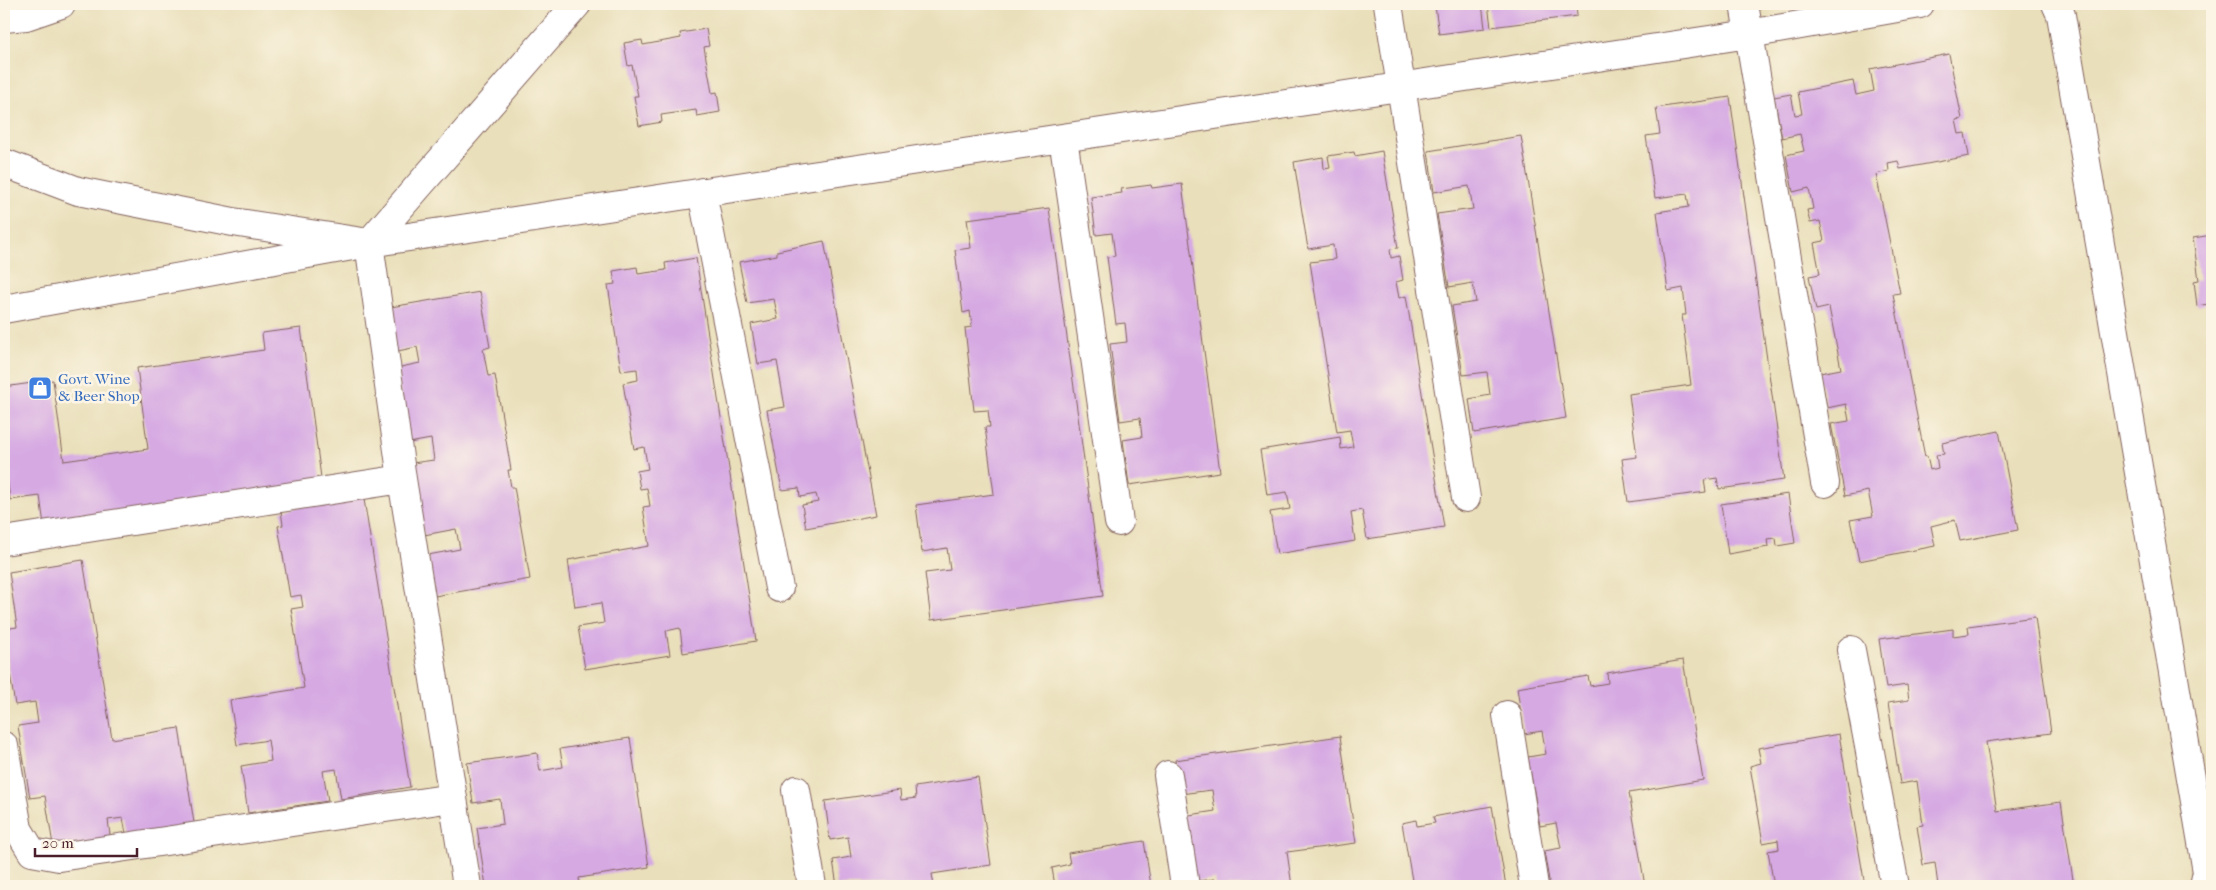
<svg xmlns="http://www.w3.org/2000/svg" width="2216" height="890" font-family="'IM FELL French Canon',serif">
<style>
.building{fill:#d6a9e3}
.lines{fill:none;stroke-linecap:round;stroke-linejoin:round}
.minor-casing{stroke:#82625d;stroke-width:30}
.minor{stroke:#fff;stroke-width:28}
.labels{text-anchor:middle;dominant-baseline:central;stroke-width:5;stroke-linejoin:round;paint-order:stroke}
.shop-label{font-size:15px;fill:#366cbe;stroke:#fcf5e5;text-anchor:start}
</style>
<rect width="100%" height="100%" fill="#fcf5e5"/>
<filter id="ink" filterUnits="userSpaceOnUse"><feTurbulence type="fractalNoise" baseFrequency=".02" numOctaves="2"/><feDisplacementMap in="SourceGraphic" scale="10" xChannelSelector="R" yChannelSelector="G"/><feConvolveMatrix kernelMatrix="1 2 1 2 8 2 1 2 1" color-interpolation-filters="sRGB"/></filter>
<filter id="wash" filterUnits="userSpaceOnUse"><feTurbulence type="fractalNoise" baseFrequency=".0096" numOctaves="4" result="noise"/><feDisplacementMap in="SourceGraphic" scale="20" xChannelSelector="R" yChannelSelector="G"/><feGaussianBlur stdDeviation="1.12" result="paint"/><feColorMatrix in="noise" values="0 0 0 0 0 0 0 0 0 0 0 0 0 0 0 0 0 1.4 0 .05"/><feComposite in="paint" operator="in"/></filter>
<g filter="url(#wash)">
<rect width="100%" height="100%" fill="#e9dfba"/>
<g id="blocks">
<!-- building -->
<path class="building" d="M1438,4H1482L1485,28L1439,34L1435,6Z
M1488,4H1576L1577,16L1491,27Z
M706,29L709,46L704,47L712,93L717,92L720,112L697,116L696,110L661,115L662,122L639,126L634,96H638L632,65L628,66L624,43L642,40L643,45L681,38L680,33Z
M1949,54L1962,119L1956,120L1959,134L1965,133L1969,156L1900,169L1898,161L1888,163L1889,171L1876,174L1900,293L1893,294L1925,457L1927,456L1930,470L1938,468L1936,455L1944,454L1942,443L1999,431L2018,530L1960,541L1955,520L1931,526L1935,546L1859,561L1850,520L1873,516L1868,491L1845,496L1831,424L1849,421L1846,404L1827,408L1820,373L1841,369L1829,307L1816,310L1809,276L1820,274L1814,243L1824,241L1820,221L1810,223L1807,210L1813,209L1809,188L1793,192L1786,155L1804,151L1800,134L1782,138L1774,97L1791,94L1795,115L1802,114L1798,92L1853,81L1856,95L1874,91L1870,69Z
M1730,97L1784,480L1719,489L1717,478L1704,480L1706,492L1628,502L1622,459L1637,457L1629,394L1691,385L1682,315H1686L1683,288L1668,291L1657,212L1689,207L1687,194L1655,198L1646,136L1660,134L1656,108Z
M1521,136L1566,418L1474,433L1469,399L1490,395L1487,372L1463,375L1452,306L1476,302L1473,283L1449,287L1437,214L1473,209L1469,186L1434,192L1428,151Z
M1382,151L1398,248L1390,249L1391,258L1399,256L1403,280L1396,282L1399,298L1406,296L1444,527L1367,539L1362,510L1351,512L1355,541L1277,554L1270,512L1290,509L1287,492L1267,495L1260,450L1340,437L1341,449L1353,447L1350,430L1337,432L1310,262L1335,259L1333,245L1308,249L1294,162L1323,157L1324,169L1330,168L1328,156L1354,152L1355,156Z
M1182,184L1220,472L1129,485L1123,440L1142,437L1140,418L1120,421L1110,344L1127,342L1125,323L1116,324L1107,257L1115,256L1112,233L1096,235L1091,197L1122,193L1121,189L1151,185L1152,188Z
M1049,208L1103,596L931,620L925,573L950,570L947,548L922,552L916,505L994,494L985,427H990L988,410L974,411L965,328L972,327L970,311L963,313L955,250L971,248L967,219Z
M2212,235V329H2211L2208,304L2197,306L2194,281L2199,280L2193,238Z
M824,241L876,515L806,528L802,505L818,502L816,494L800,497L799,488L782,490L767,410L785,407L777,361L758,364L751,324L778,319L774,299L747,303L739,262L777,255V251Z
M696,258L756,641L683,653L680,628L666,631L670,655L585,669L578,627L604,623L601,603L575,607L568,560L649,546L643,507L650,506L647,488L640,489L637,471L648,469L644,447L634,449L623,383L638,380L637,369L621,371L608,285L615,284L613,271L637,267L638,274L666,270L665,263Z
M480,292L490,347L483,349L488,376L495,375L511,470H508L511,487H514L530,579L435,596L428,555L460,549L456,529L424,535L412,463L434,460L431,439L409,443L396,368L420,363L417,347L393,352L385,308Z
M301,328L322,485L44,525L40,496L10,500L4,454V387L53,380L64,461L148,449L137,368L264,350L262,333Z
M363,493L410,787L341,799L336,769L323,771L328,801L248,813L241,766L271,761L268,740L237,745L230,700L304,688L291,609L303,607L301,595L290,597L278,526L283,525L281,511Z
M1788,494L1795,543L1777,546L1776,538L1767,539L1768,547L1728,554L1721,504Z
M83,560L112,739L179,728L195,829L127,839L123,818L108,820L111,842L54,851L45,796L30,798L18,726L38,723L35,702L15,705L4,637V629L17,627L9,572Z
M2035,617L2051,733L1986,742L1997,811L2061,802L2074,886H1938L1935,863L1923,865L1917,826L1923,825L1917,781L1900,784L1888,703L1909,700L1907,685L1886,688L1879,639L1953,629V636L1969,634L1968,626Z
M1683,660L1703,780L1629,793L1645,886H1550L1544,851L1561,848L1556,823L1540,826L1528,757L1546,754L1542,731L1524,734L1517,688L1588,676L1590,686L1608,683L1607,673Z
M1839,734L1865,886H1774L1768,851L1779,849L1778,840L1763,843L1750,766L1761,763L1758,748Z
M1340,736L1356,843L1287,852L1292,886H1216L1215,879L1192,882L1183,816L1215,811L1212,790L1180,794L1175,760Z
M630,738L649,867L579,878L580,886H486L477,828L503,824L500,799L473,803L467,763L537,753L540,771L563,767L560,749Z
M978,777L991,865L932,874L934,886H837L833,860L851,857L848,837L830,840L825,801L900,790L901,800L916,798L915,787Z
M1492,806L1506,886H1413L1402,823L1416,820L1417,826L1435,823L1433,817Z
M1144,841L1151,886H1055L1052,868L1070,864L1068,853Z"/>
</g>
</g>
<g filter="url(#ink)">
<use href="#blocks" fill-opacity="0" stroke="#82625d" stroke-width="1"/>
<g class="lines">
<!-- minor casing -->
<g class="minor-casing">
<path id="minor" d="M1388,4L1466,498
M1744,4L1825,483
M2056,4L2061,15L2207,872L2204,886
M4,18L26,16L61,4
M1063,138L1119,522
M4,163L78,191L233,222L369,243L1749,34L1920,4
M702,192L779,588
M369,243L402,479L467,886
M4,309L369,243L577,4
M4,541L402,479
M1851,650L1895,886
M1507,715L1534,886
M4,746L18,829L32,852L59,857L452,798
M1168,775L1185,886
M796,790L812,886"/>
</g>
<!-- minor -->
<use href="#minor" class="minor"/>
</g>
</g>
<!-- icons -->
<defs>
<g id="shop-square" transform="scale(1.25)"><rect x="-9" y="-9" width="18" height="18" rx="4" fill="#3f7fe0" stroke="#fcf5e5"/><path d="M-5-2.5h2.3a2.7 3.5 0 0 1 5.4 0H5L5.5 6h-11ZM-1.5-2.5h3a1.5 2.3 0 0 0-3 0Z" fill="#fff"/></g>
</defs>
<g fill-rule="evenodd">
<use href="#shop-square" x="40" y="388"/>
</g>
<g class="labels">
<!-- shop labels -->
<g class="shop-label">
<text x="58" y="379">Govt. Wine<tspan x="58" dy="17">&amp; Beer Shop</tspan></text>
</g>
</g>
<!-- margin -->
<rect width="2216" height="890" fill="none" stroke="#fcf5e5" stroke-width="20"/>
<!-- scale -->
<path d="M35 848v8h102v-8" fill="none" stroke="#4a1f2b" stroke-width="2.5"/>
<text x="42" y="848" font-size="15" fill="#4a1f2b" stroke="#fcf5e5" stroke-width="4" paint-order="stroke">20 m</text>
</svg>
